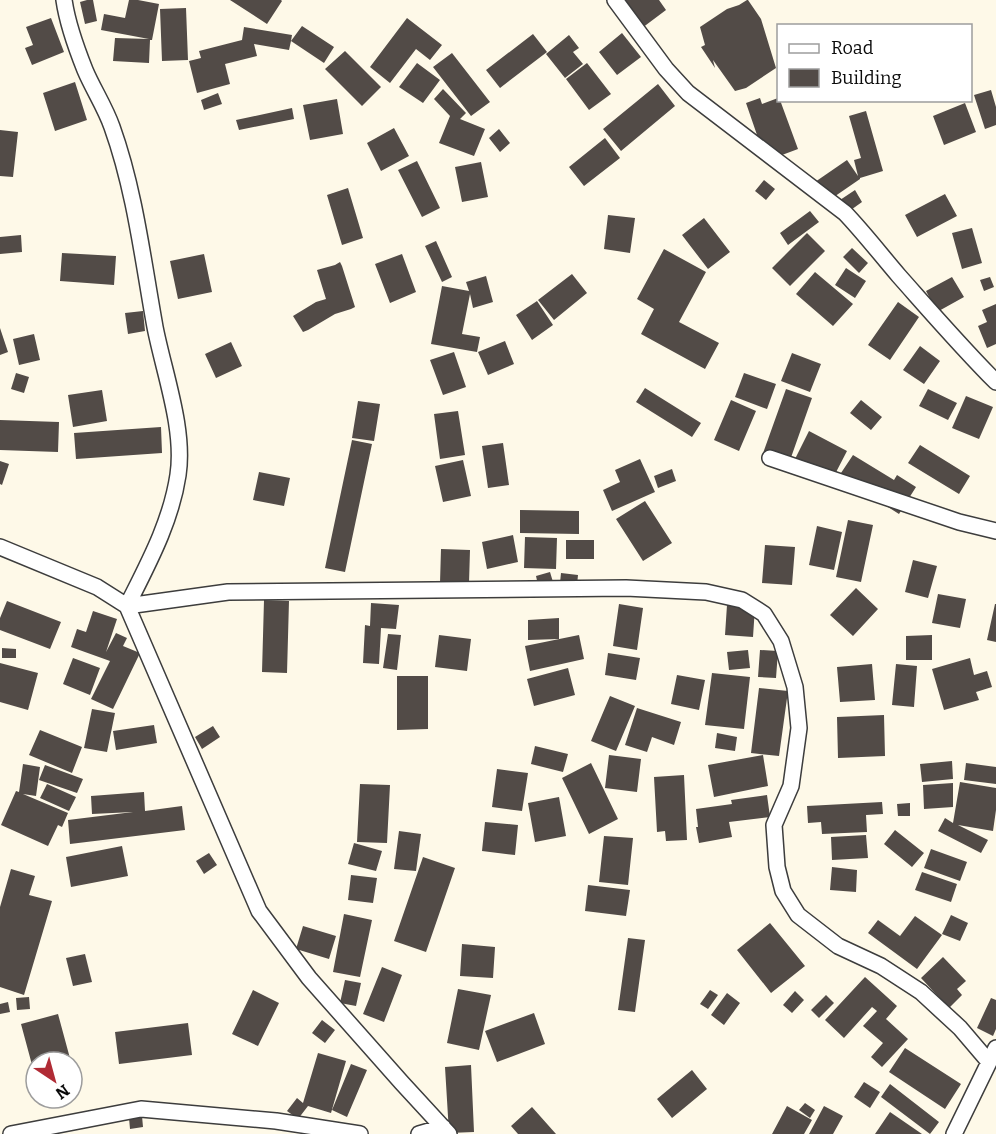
<svg xmlns="http://www.w3.org/2000/svg" width="996" height="1134" font-family="Bitter,serif">
<style>
.building{fill:#524b47}
.lines{fill:none;stroke-linecap:round;stroke-linejoin:round}
.street-casing{stroke:#3d3d3d;stroke-width:18}
.street{stroke:#fff;stroke-width:15}
</style>
<rect width="100%" height="100%" fill="#fef9e8"/>
<!-- building -->
<path class="building" d="M87,0H93L97,21L85,24L80,2Z
M129,0H138L159,4L152,40H150L149,63L113,61L115,38L149,39L101,30L104,14L125,18Z
M230,0H281L282,1L267,24Z
M621,0H659L666,10L642,28Z
M747,0H748L761,19L776,68L746,88L735,91L713,60L715,68L701,47L705,45L700,27L727,9L739,5Z
M186,8L188,60L162,61L160,9Z
M51,18L64,52L32,65L25,48L33,45L26,27Z
M407,18L442,45L430,60L416,49L390,83L370,67Z
M302,26L334,47L324,63L291,41L289,50L254,44L257,56L225,64L230,84L197,93L189,61L201,58L199,51L242,40L244,27L292,35L291,41Z
M622,33L641,57L617,75L599,52Z
M533,34L547,52L500,88L486,70Z
M569,35L579,48L573,52L583,64L565,78L546,54Z
M345,51L381,87L362,106L325,69Z
M452,53L490,102L471,116L433,67Z
M417,63L440,80L423,103L399,87Z
M587,63L611,94L589,110L566,79Z
M75,82L87,120L55,131L43,93Z
M658,84L675,106L621,151L603,129Z
M443,89L466,113L460,119L485,129L474,156L439,143L450,116L434,99Z
M991,90L996,107V125L985,129L974,95Z
M218,93L222,104L204,110L201,100Z
M760,98L762,104L778,98V100H780L798,149L766,161L746,103Z
M337,99L343,134L310,140L303,105Z
M965,103L976,132L944,145L933,116Z
M292,108L294,119L239,130L236,120Z
M866,111L883,171L860,178V179L828,201L815,182L847,160L858,176L854,160L861,158L849,116Z
M394,128L409,156L381,171L367,143Z
M499,129L510,143L500,152L489,138Z
M0,130L18,132L13,177L0,176Z
M605,138L620,158L584,186L569,167Z
M417,161L440,208L422,217L398,170Z
M481,162L488,197L462,202L455,167Z
M764,180L775,189L766,200L755,191Z
M348,188L363,238L342,245L327,195Z
M855,190L862,202L848,212L840,200Z
M945,194L957,216L917,237L905,215Z
M810,211L819,222L788,245L780,233Z
M608,215L635,218L630,253L604,249Z
M704,218L730,252L708,269L682,235Z
M972,228L982,263L962,269L952,233Z
M807,233L825,251L790,286L772,268Z
M21,235L22,252L0,254V237Z
M436,241L452,277L442,282L425,246Z
M852,248L868,263L859,273L843,257Z
M664,249L706,272L679,322L719,343L705,369L641,334L654,309L637,299Z
M62,253L116,256L114,285L60,281Z
M204,254L212,292L178,299L170,261Z
M402,254L416,292L390,303L375,264Z
M340,262L342,266L355,307L351,309L335,314L308,330L303,332L293,316L316,302L326,299L317,270L335,265Z
M846,268L866,281L855,298L835,285Z
M815,272L853,304L833,326L796,294Z
M572,274L587,293L554,320L538,300Z
M486,276L493,302L473,308L470,294L462,334L480,337L477,352L431,344L442,286L469,291L466,282Z
M952,277L964,297L937,312L926,291Z
M990,277L994,287L984,291L980,280Z
M537,301L553,325L532,340L516,315Z
M898,302L919,317L890,360L868,345Z
M996,304V344L987,348L978,326L987,322L982,310Z
M143,311L145,331L128,334L125,313Z
M0,328L8,352L0,355Z
M34,334L40,360L19,365L13,339Z
M505,341L514,364L488,375L478,352Z
M231,342L242,366L216,378L205,354Z
M920,346L940,361L924,384L903,370Z
M454,352L466,387L443,395L430,360Z
M792,353L821,364L810,392L781,381Z
M16,373L29,377L24,393L11,389Z
M744,373L776,384L767,409L735,397Z
M645,388L701,423L692,437L636,402Z
M786,389L812,398L788,466L762,456Z
M928,389L957,403L948,420L919,406Z
M102,390L107,421L73,427L68,395Z
M966,396L993,407L979,439L952,428Z
M731,400L756,411L739,451L714,440Z
M861,400L882,417L871,430L850,413Z
M358,401L380,404L374,441L352,438Z
M458,411L465,455L440,459L434,414Z
M0,420L59,422L58,452L0,450Z
M161,427L162,453L76,459L74,433Z
M809,431L847,451L833,478L795,459Z
M352,440L372,444L345,572L325,568Z
M503,443L509,485L488,488L482,446Z
M920,445L970,476L959,494L908,463Z
M853,455L894,480L897,475L916,487L899,514L839,476Z
M640,459L655,492L612,511L603,490L620,482L615,470Z
M463,460L471,496L443,502L435,466Z
M0,461L9,464L2,485L0,484Z
M672,469L676,481L658,488L654,476Z
M259,472L290,478L284,506L253,500Z
M645,501L672,543L643,561L616,519Z
M520,510L579,511V534L520,533Z
M848,520L873,525L861,582L836,577Z
M817,526L842,532L834,570L809,565Z
M513,535L518,562L487,569L482,542Z
M525,537L557,538L556,569L524,568Z
M566,540H594V559H566Z
M765,545L795,547L792,585L762,583Z
M441,549L470,550L469,583H440Z
M913,560L937,566L928,598L905,592Z
M550,572L553,582L538,585L536,576Z
M561,573L578,575L577,585L560,583Z
M856,588L878,609L853,636L830,615Z
M938,594L966,599L960,628L932,623Z
M264,600L289,601L287,673L262,672Z
M7,601L61,622L50,649L0,630V618Z
M371,603L399,605L396,629L381,628L379,664L363,663L365,625L370,626Z
M619,604L643,608L637,650L613,646Z
M995,604H996V642L987,640Z
M727,605L755,607L753,637L725,635Z
M93,611L117,619L106,652L116,633L127,638L123,646L140,653L113,709L91,699L110,661L71,647L77,629L86,632Z
M559,618V639L528,640V620Z
M388,634L401,635L397,670L383,668Z
M439,635L471,639L467,671L435,667Z
M579,635L584,659L530,671L525,646Z
M932,635V660H906V636Z
M2,648L16,649V658H2Z
M748,650L750,668L729,670L727,652Z
M760,650L778,651L776,678L758,677Z
M608,653L640,658L636,680L605,675Z
M73,658L100,668L90,695L63,684Z
M970,658L974,675L987,671L992,687L976,692L979,700L944,710L932,669Z
M0,663L38,673L28,710L0,702Z
M872,664L875,700L840,702L837,667Z
M896,664L917,666L914,707L892,705Z
M568,668L575,695L534,706L527,679Z
M712,673L750,677L744,729L705,725Z
M677,675L705,680L699,710L671,704Z
M397,676H428V729L397,730Z
M759,688L788,691L779,756L751,753Z
M610,696L635,706L616,751L591,741Z
M637,708L681,722L674,745L652,737L647,752L625,745Z
M92,709L115,713L107,752L84,748Z
M884,715L885,756L838,758L837,717Z
M154,725L157,743L116,750L113,731Z
M213,726L220,737L202,749L195,737Z
M40,730L82,747L72,773L29,755Z
M717,733L737,737L735,751L715,748Z
M535,746L568,754L563,772L531,764Z
M609,755L641,759L637,792L605,788Z
M763,755L768,786L714,797L708,765Z
M952,761L953,779L922,782L920,764Z
M591,763L618,819L589,834L562,778Z
M966,763L996,767V784L964,780Z
M23,764L40,767L36,796L23,794L68,813L62,827L58,825L48,846L1,825L16,791L19,792Z
M45,765L83,779L77,793L39,780Z
M497,769L528,773L522,811L492,807Z
M684,775L687,840L666,841L665,831L657,832L654,777Z
M960,782L996,788V810L993,831L958,825L988,840L981,853L938,831L945,818L953,823Z
M953,783V807L924,809L923,785Z
M47,784L76,797L69,811L40,798Z
M360,784L390,785L387,843L357,842Z
M144,792L145,811L182,806L185,830L70,844L68,820L133,812L92,814L91,796Z
M767,795L770,817L729,822L732,837L699,843L696,827H698L696,809L732,804L731,800Z
M559,797L566,836L535,842L528,803Z
M882,802L883,814L866,815L867,832L822,834L821,822L808,823L807,806Z
M910,803V816H898L897,804Z
M485,822L518,825L515,855L482,851Z
M895,830L924,853L912,867L884,844Z
M399,831L421,834L416,871L394,869Z
M866,835L868,858L832,860L831,837Z
M604,836L633,838L628,885L599,882Z
M354,843L382,851L376,871L348,864Z
M122,846L128,876L71,887L66,857Z
M931,849L967,862L960,881L924,868Z
M209,853L217,865L204,874L196,861Z
M423,857L455,868L426,952L394,941Z
M832,867L857,870L856,892L830,890Z
M11,869L35,876L29,895L52,901L24,995L0,987V907Z
M922,872L957,884L951,902L915,890Z
M351,875L377,878L373,903L348,900Z
M588,885L630,890L626,916L585,911Z
M344,914L372,920L360,977L333,972Z
M951,915L968,923L960,941L942,934Z
M915,916L942,935L917,969L868,933L878,920L900,936Z
M770,923L805,966L771,993L737,950Z
M303,926L336,936L329,959L296,949Z
M628,938L645,940L635,1012L618,1010Z
M462,944L495,947L493,978L460,976Z
M85,954L92,982L73,986L66,958Z
M943,957L966,981L957,989L962,995L949,1008L921,978Z
M382,967L402,975L384,1022L363,1014Z
M865,977L897,1006L886,1019L908,1039L882,1067L871,1057L883,1043L863,1026L877,1011L872,1007L844,1038L825,1020Z
M345,980L361,983L356,1006L340,1003Z
M458,989L491,995L479,1050L447,1043Z
M253,990L279,1003L258,1046L232,1034Z
M710,990L718,995L708,1009L700,1004Z
M795,991L804,1000L792,1013L783,1005Z
M727,993L740,1003L724,1025L711,1015Z
M826,995L834,1003L819,1018L811,1010Z
M29,997L30,1009L17,1010L16,998Z
M991,998L996,1000V1029L993,1036L977,1028Z
M8,1002L10,1012L0,1014V1004Z
M534,1013L545,1044L497,1062L485,1031Z
M58,1014L71,1062H36L35,1076L21,1024Z
M322,1020L335,1030L325,1043L312,1033Z
M188,1023L192,1055L119,1064L115,1032Z
M905,1048L961,1084L945,1109L889,1072Z
M318,1053L346,1061L331,1113L308,1106L298,1119L287,1111L297,1098L303,1103Z
M351,1064L367,1070L347,1117L332,1110Z
M471,1065L474,1132L449,1133L445,1067Z
M692,1070L707,1089L672,1118L657,1099Z
M864,1082L880,1092L870,1108L854,1097Z
M890,1084L939,1122L930,1134L881,1097Z
M805,1103L815,1110L810,1118L799,1110Z
M787,1106L812,1120L804,1134H772Z
M824,1106L843,1116L833,1134H809Z
M532,1107L556,1134H518L511,1126Z
M890,1112L922,1134H875Z
M142,1116L143,1127L130,1129L129,1118Z"/>
<g class="lines">
<!-- street casing -->
<g class="street-casing">
<path id="street" d="M64,0C67,21 77,50 85,70C93,89 105,107 112,127C135,191 143,261 155,327C164,373 185,429 178,475C171,522 148,564 127,606
M615,0L666,69L688,93L845,213C864,233 881,255 899,276C931,312 962,348 996,382
M770,458L959,522L996,531
M0,547L97,587L127,606L259,911L309,978L402,1083L449,1134
M127,606L228,592L626,588L706,592L742,600L764,614L781,641L795,687L799,728L791,786L774,825L777,867L783,891L798,915L838,946L881,966L921,992L960,1028L989,1062
M11,1134L141,1109L276,1121L360,1134
M419,1134L443,1127
M954,1134L996,1048"/>
</g>
<!-- street -->
<use href="#street" class="street"/>
</g>
<!-- legend -->
<rect x="777" y="24" width="195" height="78" fill="#ffffff" stroke="#9d9d9d" stroke-width="1.5"/>
<rect x="789" y="44" width="30" height="9" fill="#ffffff" stroke="#9d9d9d" stroke-width="1.5"/>
<text x="831" y="54" font-size="18" fill="#0a0a0a">Road</text>
<rect x="789" y="69" width="30" height="18" fill="#524b47" stroke="#9d9d9d" stroke-width="1.5"/>
<text x="831" y="84" font-size="18" fill="#0a0a0a">Building</text>
<!-- north arrow -->
<g transform="translate(54 1080) rotate(144)"><circle r="28" fill="#ffffff" stroke="#9d9d9d" stroke-width="1.5"/>
<path d="M0-4.5L10 22L0 15L-10 22Z" fill="#b02b35"/>
<text y="-9" font-size="16" font-weight="bold" text-anchor="middle" fill="#0a0a0a">N</text>
</g>
</svg>
